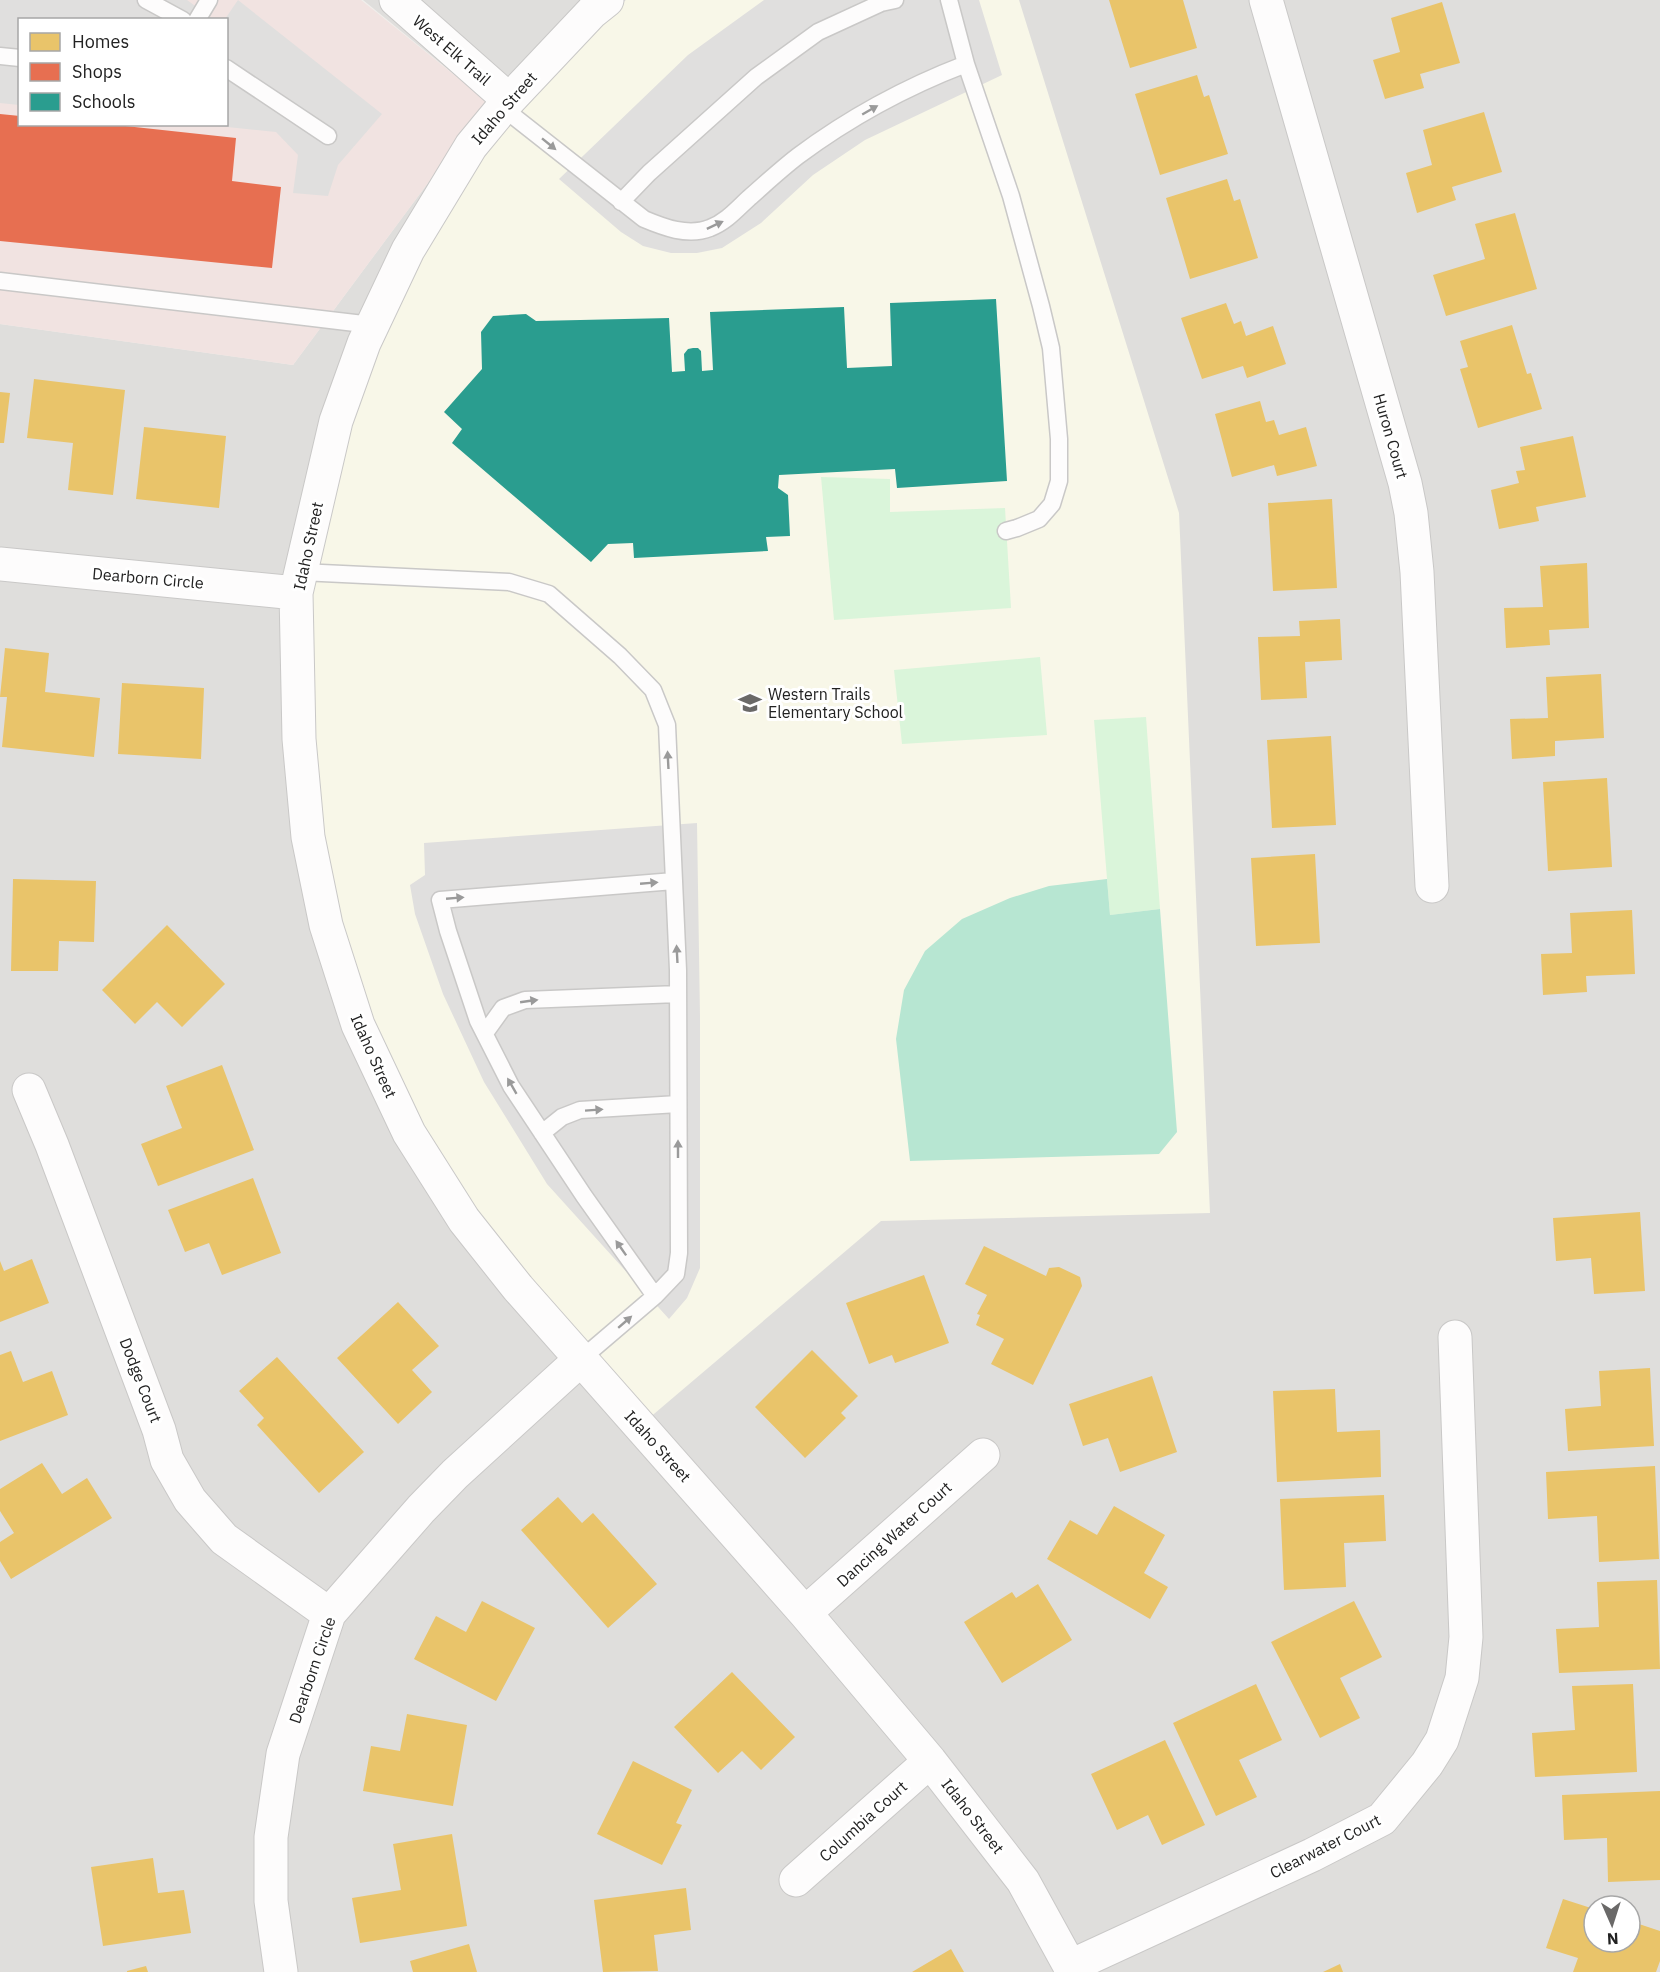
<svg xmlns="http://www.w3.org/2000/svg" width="1660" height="1972" font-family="'IBM Plex Sans',sans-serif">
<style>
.residential{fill:#dfdedc;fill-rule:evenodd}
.commercial{fill:#f1e3e1;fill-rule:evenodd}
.education{fill:#f8f7e8}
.park{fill:#daf5da}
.pitch{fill:#b7e6d2}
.parking{fill:#e0dfde}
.homes{fill:#e9c46a}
.shops{fill:#e76f51}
.schools{fill:#2a9d8f}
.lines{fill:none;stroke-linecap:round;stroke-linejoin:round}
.lane-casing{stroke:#c9c8c7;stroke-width:19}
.street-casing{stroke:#c9c8c7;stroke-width:35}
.lane{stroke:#fdfcfc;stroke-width:16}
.street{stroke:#fdfcfc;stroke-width:33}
.oneway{fill:#9a9a9a}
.labels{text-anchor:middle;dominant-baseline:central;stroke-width:6;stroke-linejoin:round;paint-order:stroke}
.street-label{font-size:16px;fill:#222;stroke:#fff}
.poi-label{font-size:16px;fill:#222;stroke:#fff;text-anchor:start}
</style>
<rect width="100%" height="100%" fill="#f0eeeb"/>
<!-- residential -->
<path class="residential" d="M363,0H1660V1972H0V324L293,365L488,102ZM1594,1906H1630V1942H1594Z"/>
<!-- commercial -->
<path class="commercial" d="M0,0H361L488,102L293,365L0,324ZM20,20H226V124H20Z"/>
<!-- education -->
<path class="education" d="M626,0H1019L1179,513L1210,1213L881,1221L648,1419L518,1271L438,1154L374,1027L335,915L317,809L308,598L350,425L392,310L492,139L604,16Z"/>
<!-- park -->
<path class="park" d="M821,477L890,479V512L1005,508L1011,608L834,620Z
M1040,657L1047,735L902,744L894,670Z
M1146,717L1160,909L1110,915L1094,720Z"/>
<!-- pitch -->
<path class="pitch" d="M1107,879L1110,915L1160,909L1177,1132L1159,1154L910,1161L896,1039L904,990L925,951L962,919L1010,898L1049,886Z"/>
<!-- parking -->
<path class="parking" d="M0,0H187L213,19L20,20L19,105L0,103Z
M238,0L382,114L338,165L328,196L293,193L298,155L276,132L208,125L226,124V20L225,19Z
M764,0H979L1002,75L865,140L813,175L761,223L722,248L697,253H671L643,246L621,232L559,179L688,55Z
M697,823L700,1017V1268L687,1298L669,1319L547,1184L484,1082L443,994L415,914L410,885L425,875L424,843Z"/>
<!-- homes -->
<path class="homes" d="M1109,0H1183L1197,48L1130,68Z
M1442,2L1460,63L1420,74L1424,88L1385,99L1373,60L1400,52L1391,18Z
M1197,75L1204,97L1209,95L1228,154L1160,175L1135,94Z
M1484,112L1502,172L1452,187L1456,200L1417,213L1406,173L1432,165L1423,130Z
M1227,179L1234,201L1240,199L1258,258L1190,279L1166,198Z
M1515,213L1537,289L1446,316L1433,275L1485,259L1475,224Z
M1226,303L1234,324L1241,321L1246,336L1273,326L1286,364L1247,378L1243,366L1202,379L1181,318Z
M1512,325L1527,374L1531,373L1542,409L1478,428L1460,369L1468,367L1460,341Z
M34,379L125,390L113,495L68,490L73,443L27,438Z
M0,392L10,393L4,443H0Z
M1260,401L1266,422L1274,420L1279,435L1306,427L1317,466L1277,476L1274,465L1232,477L1215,414Z
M144,427L226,436L219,508L136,499Z
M1573,436L1586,497L1536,507L1539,521L1499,529L1491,490L1519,483L1516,471L1525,470L1520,447Z
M1332,499L1337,588L1273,591L1268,503Z
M1587,563L1589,628L1549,630L1550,645L1506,648L1504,608L1543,607L1540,566Z
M1340,619L1342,660L1305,662L1307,698L1261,700L1258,637L1300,636L1299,621Z
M5,648L49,653L45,692L100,698L94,757L2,747L7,697H0Z
M1601,674L1604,738L1555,741V756L1512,759L1510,719L1548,718L1546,677Z
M122,683L204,688L201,759L118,754Z
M1331,736L1336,825L1272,828L1267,740Z
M1607,778L1612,867L1548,871L1543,782Z
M1315,854L1320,943L1256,946L1251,858Z
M13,879L96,881L94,942L59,941L58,971H11Z
M1632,910L1635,974L1586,976L1587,992L1543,995L1541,954L1572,953L1570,913Z
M167,925L225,984L182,1027L157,1002L135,1024L102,990Z
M222,1065L254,1150L158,1186L141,1144L182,1128L166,1086Z
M253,1178L281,1253L222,1275L209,1243L185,1252L168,1210Z
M1640,1212L1645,1291L1594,1294L1591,1258L1556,1261L1553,1218Z
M984,1246L1046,1276L1049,1268L1059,1267L1080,1277L1082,1286L1033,1385L991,1364L1004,1339L976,1325L980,1315L977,1314L987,1295L965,1284Z
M32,1259L49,1303L0,1322V1261L4,1271Z
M924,1275L949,1343L895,1363L892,1355L869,1364L846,1303Z
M398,1302L439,1346L412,1370L432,1392L398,1424L337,1358Z
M812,1350L858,1396L841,1413L846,1418L805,1458L755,1407Z
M11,1351L23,1382L52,1371L68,1415L0,1441V1355Z
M277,1357L364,1452L319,1493L257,1425L264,1418L239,1391Z
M1650,1368L1654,1446L1568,1451L1565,1409L1601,1406L1599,1371Z
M1152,1376L1177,1452L1120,1472L1108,1438L1083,1446L1069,1404Z
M1335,1389L1337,1432L1380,1430L1381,1477L1277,1482L1273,1391Z
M42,1463L62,1494L87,1478L112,1518L11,1579L0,1561V1542L14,1533L0,1511V1489Z
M1655,1466L1659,1559L1599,1562L1597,1516L1548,1519L1546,1472Z
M1384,1495L1386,1541L1344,1543L1346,1587L1284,1590L1280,1499Z
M558,1497L582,1523L593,1513L657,1584L608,1628L521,1530Z
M1114,1506L1165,1535L1144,1573L1168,1587L1150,1619L1047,1559L1070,1520L1097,1535Z
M1657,1580L1660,1669L1559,1673L1556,1629L1599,1627L1597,1582Z
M1038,1584L1072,1640L1002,1683L964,1622L1012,1592L1016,1598Z
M482,1601L535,1628L496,1701L414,1659L436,1616L466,1632Z
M1354,1601L1382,1657L1340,1678L1360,1718L1320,1738L1271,1642Z
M732,1672L795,1737L761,1770L742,1751L718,1773L674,1727Z
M1256,1684L1282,1740L1239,1760L1257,1797L1216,1816L1173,1723Z
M1633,1684L1637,1772L1535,1777L1532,1733L1575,1730L1572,1686Z
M407,1714L467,1725L453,1806L363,1791L371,1746L400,1751Z
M1165,1740L1205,1825L1162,1845L1148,1815L1117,1830L1091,1774Z
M633,1761L692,1790L676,1823L682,1825L662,1865L597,1834Z
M1660,1791V1880L1608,1882L1607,1838L1564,1840L1562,1795Z
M452,1834L467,1926L360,1943L352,1898L401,1890L393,1844Z
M153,1858L158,1893L184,1890L191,1933L103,1946L91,1867Z
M686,1888L691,1930L654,1935L658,1971L603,1972L594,1900Z
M1563,1899L1594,1909V1942H1630V1921L1660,1931V1961L1656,1972H1573L1578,1958L1546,1948Z
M469,1944L477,1972H413L410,1961Z
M951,1949L964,1972H912Z
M1340,1964L1343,1972H1323Z
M146,1966L148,1972H127V1971Z"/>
<!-- shops -->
<path class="shops" d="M0,114L20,116V124H107L236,138L232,181L281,187L272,268L0,241Z"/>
<!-- schools -->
<path class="schools" d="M996,299L1007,481L897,488L895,469L779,475L778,488L788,495L790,536L766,537L768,551L634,558L633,543L608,544L591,562L452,443L462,429L444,412L482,369L481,332L493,316L526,314L536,321L669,318L672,372L685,371L684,354L688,349L693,348H698L701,351L702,371L713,370L710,312L844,307L847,368L892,366L890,303Z"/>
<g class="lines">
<!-- lane casing -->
<g class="lane-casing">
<path id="lane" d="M146,0L183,20
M197,20L209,0
M0,56L20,58
M966,64L1011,196L1041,306L1051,348L1059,439V481L1052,504L1039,519L1017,528L1006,531
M226,68L328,136
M503,108L644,219C663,227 688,237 710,228C726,222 737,209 749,198C765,184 781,169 798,156C849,118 906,87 966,64L949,0
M621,202L649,173L756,77L818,32L881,3L895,0
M0,281L372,325
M301,572L509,582L549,594L620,656L653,690L667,725L678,970L679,1253L676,1274L655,1296L580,1360
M485,1033L503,1008L525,1000L678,994
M542,1133L562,1117L580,1110L678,1104
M655,1296L584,1196L511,1086L478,1021L448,931L440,900L674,881"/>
</g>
<!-- street casing -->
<g class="street-casing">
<path id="street" d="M396,0L509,100
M607,0L592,12L509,100L471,146L408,250L364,343L336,421L296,593L299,739L308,837L326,925L358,1025L409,1133L464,1220L518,1288L805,1613L930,1761L1023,1881L1073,1972
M1266,0L1405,483L1411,513L1417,572L1432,886
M0,564L296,593
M29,1090L52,1145L159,1430L167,1460L190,1500L224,1539L329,1614
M805,1613L983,1455
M796,1880L930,1761
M1071,1966L1312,1855L1382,1819L1427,1764L1442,1740L1462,1678L1466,1637L1455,1337
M281,1972L271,1901V1837L283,1754L329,1614L421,1509L455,1474L580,1360"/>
</g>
<!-- lane -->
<use href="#lane" class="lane"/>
<!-- street -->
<use href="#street" class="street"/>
</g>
<!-- one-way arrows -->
<defs><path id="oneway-solid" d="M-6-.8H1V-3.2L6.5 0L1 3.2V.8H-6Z" transform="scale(1.5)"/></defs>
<g class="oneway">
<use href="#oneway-solid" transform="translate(870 110) rotate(-30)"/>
<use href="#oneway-solid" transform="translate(549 144) rotate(39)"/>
<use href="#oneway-solid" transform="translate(715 225) rotate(-25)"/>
<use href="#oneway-solid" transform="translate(668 760) rotate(-93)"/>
<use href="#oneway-solid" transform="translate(649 883) rotate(-5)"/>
<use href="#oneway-solid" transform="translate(455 898) rotate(-5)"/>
<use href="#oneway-solid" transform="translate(677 954) rotate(-93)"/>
<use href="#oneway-solid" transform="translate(529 1001) rotate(-8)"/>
<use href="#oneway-solid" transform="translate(512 1086) rotate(-120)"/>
<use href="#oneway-solid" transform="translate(594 1110) rotate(-4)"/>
<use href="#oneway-solid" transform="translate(678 1149) rotate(-90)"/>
<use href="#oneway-solid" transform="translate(621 1248) rotate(-125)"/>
<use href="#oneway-solid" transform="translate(625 1322) rotate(-41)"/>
</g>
<!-- icons -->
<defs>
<g id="school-bare" transform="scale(1.8)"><path d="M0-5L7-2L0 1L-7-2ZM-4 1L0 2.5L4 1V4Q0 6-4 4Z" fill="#6a6968" stroke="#fff" stroke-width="2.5" paint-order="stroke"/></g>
</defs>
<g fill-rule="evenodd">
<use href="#school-bare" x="750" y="703"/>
</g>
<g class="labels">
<!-- street labels -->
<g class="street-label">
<text transform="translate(452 50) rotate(41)">West Elk Trail</text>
<text transform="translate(504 108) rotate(-49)">Idaho Street</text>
<text transform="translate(1391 436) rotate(74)">Huron Court</text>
<text transform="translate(308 546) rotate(-78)">Idaho Street</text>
<text transform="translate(148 578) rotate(5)">Dearborn Circle</text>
<text transform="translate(374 1056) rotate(66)">Idaho Street</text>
<text transform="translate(141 1380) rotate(69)">Dodge Court</text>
<text transform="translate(658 1446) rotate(48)">Idaho Street</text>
<text transform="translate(894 1534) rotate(-42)">Dancing Water Court</text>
<text transform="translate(312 1670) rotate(-71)">Dearborn Circle</text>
<text transform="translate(973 1816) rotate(52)">Idaho Street</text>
<text transform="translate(863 1821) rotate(-42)">Columbia Court</text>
<text transform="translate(1325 1846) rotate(-27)">Clearwater Court</text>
</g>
<!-- poi labels -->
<g class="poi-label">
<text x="768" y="694">Western Trails<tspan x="768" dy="18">Elementary School</tspan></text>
</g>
</g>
<!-- legend -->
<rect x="18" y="18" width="210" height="108" fill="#ffffff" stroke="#a7a7a7" stroke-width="1.5"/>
<rect x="30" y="33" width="30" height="18" fill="#e9c46a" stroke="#a7a7a7" stroke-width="1.5"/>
<text x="72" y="48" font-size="18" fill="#222222">Homes</text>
<rect x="30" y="63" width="30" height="18" fill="#e76f51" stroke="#a7a7a7" stroke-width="1.5"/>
<text x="72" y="78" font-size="18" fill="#222222">Shops</text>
<rect x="30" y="93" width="30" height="18" fill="#2a9d8f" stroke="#a7a7a7" stroke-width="1.5"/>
<text x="72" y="108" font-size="18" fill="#222222">Schools</text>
<!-- north arrow -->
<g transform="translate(1612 1924) rotate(177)"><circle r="28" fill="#ffffff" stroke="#a7a7a7" stroke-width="1.5"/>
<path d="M0-4.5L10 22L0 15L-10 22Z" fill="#6a6968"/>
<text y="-9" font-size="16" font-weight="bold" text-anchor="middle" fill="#222222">N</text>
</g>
</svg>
